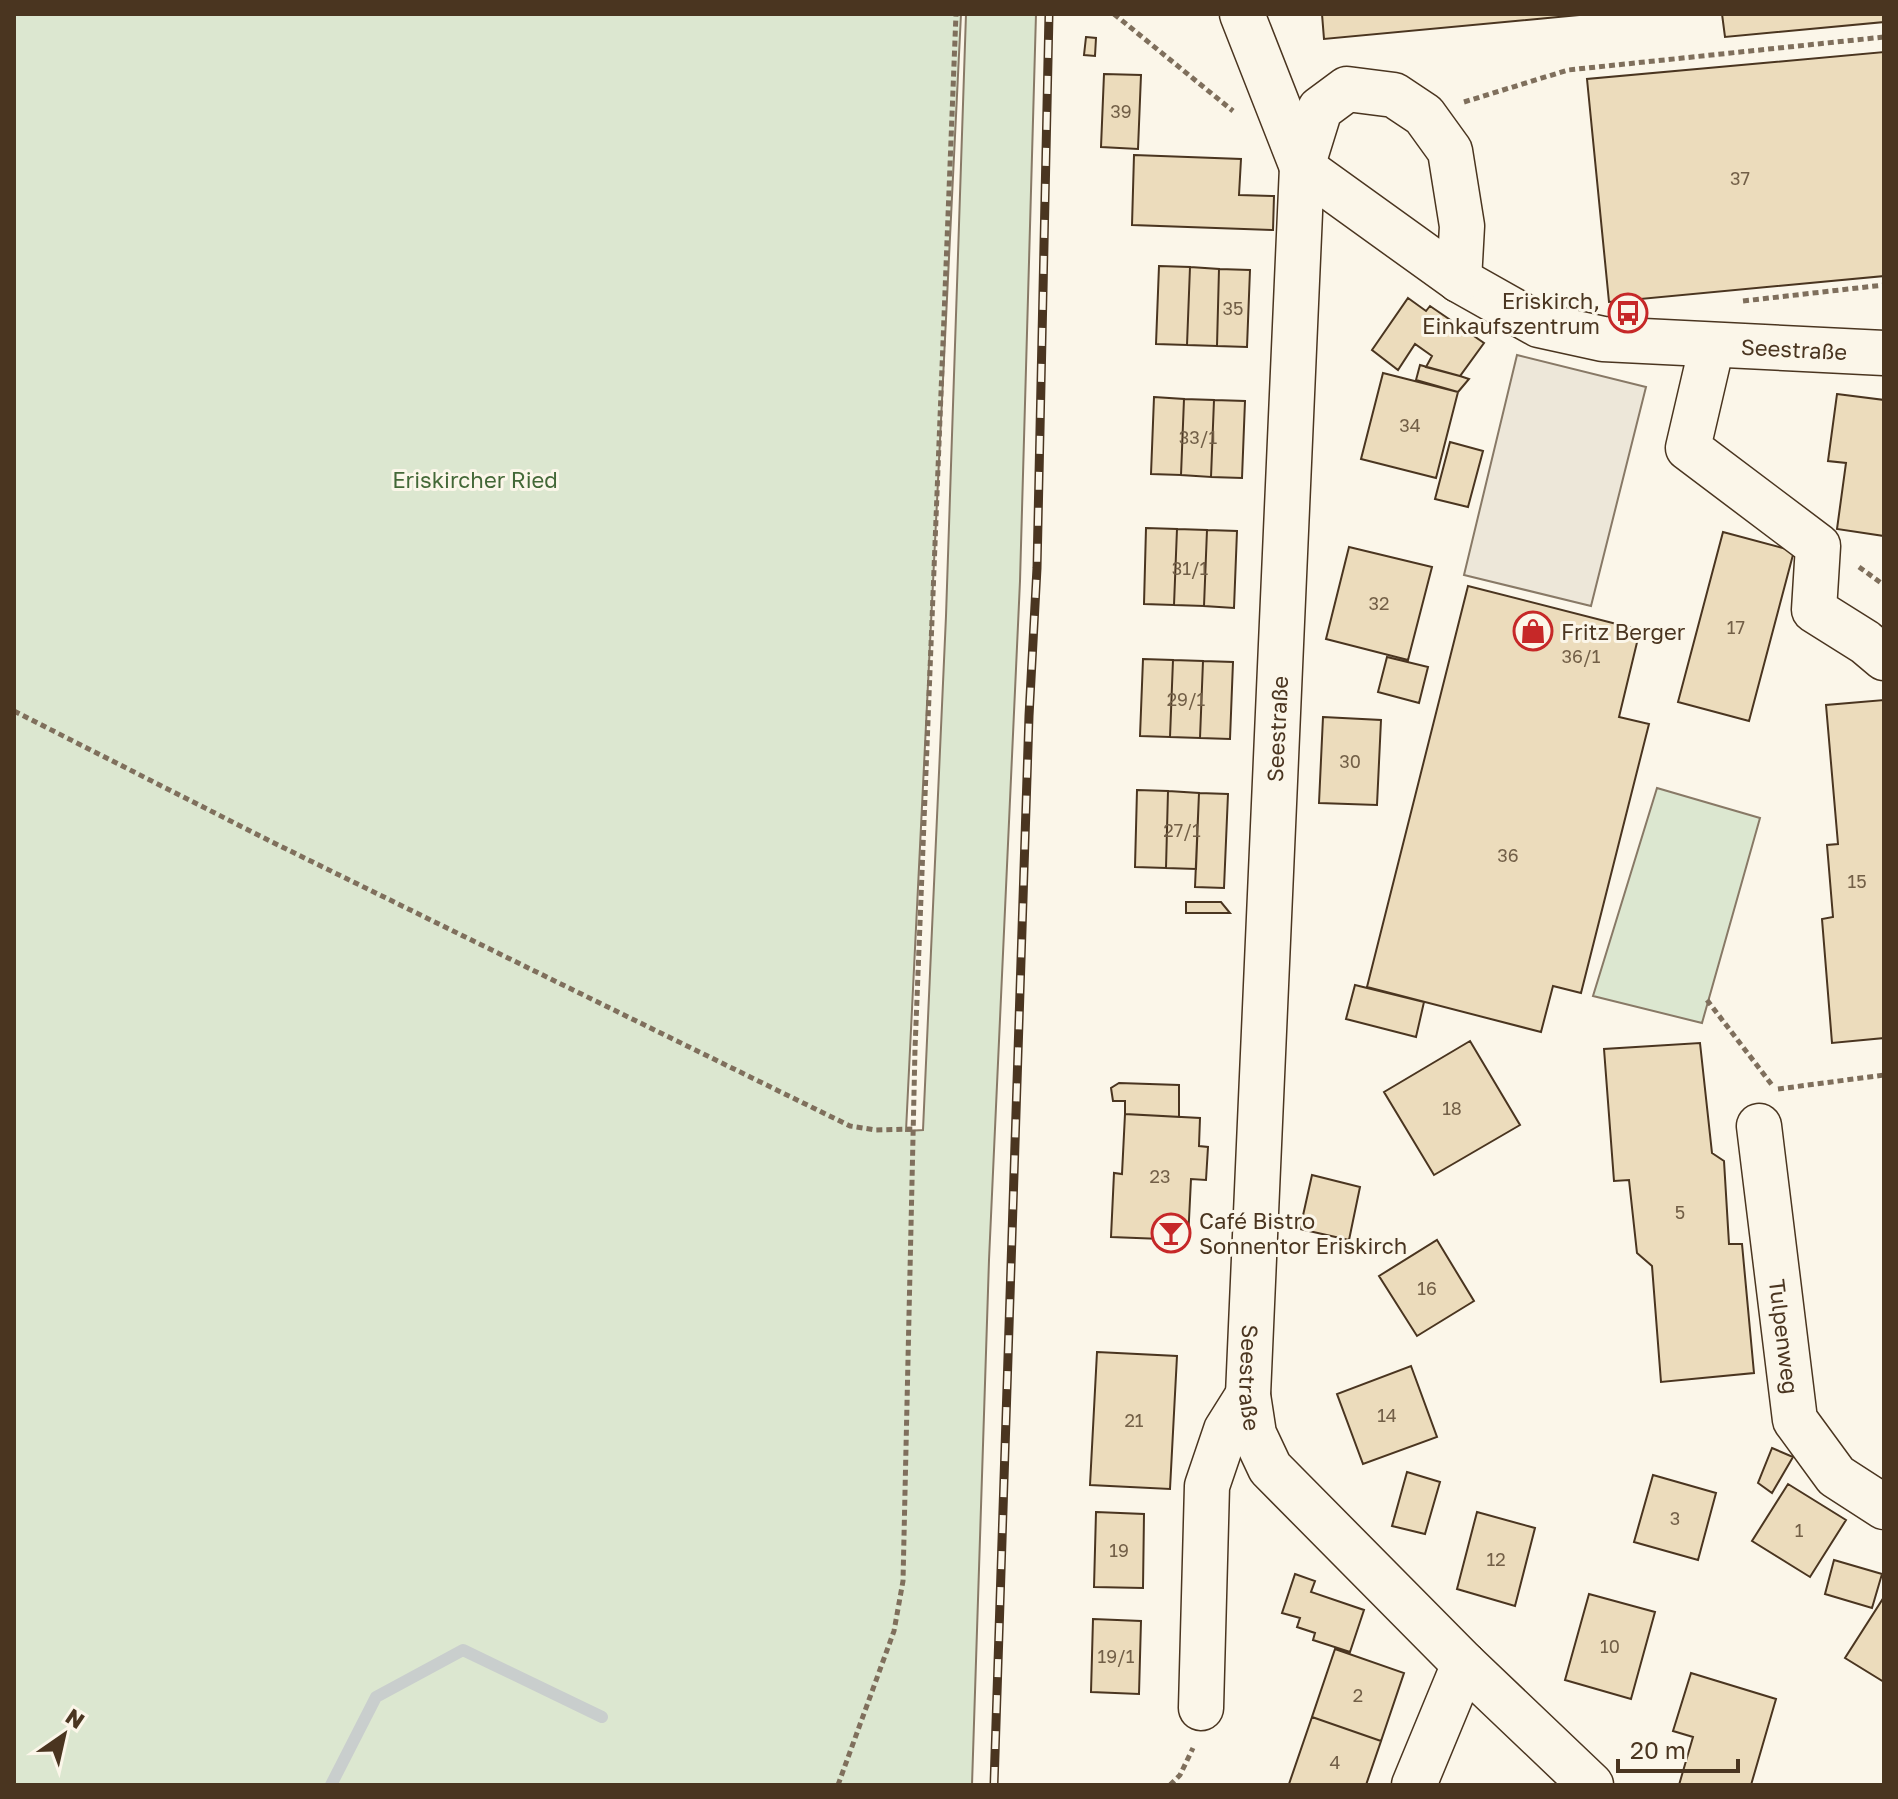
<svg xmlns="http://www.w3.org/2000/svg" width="1898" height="1799" font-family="'Golos Text',sans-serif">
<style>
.green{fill:#dce7d0;stroke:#887966;stroke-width:2}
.parking{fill:#ede7d9;stroke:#887966;stroke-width:2}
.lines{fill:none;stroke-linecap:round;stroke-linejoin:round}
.stream{stroke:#c9cecd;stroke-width:12}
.building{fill:#ecdcbc;stroke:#4a3520;stroke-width:2}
.minor-casing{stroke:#4a3520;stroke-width:47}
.path{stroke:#7f6f5c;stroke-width:5;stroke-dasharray:6 4;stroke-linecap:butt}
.minor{stroke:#fbf6e9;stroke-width:44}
.rail-casing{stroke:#4a3520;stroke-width:9}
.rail{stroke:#fbf6e9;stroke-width:6;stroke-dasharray:18;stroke-linecap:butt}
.labels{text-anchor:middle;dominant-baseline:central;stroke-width:6;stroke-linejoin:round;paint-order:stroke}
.number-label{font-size:18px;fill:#725f47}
.poi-label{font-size:22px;fill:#4a3520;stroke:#fbf6e9;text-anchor:start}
.street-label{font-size:22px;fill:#4a3520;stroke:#fbf6e9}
.park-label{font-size:22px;fill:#436837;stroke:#fbf6e9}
</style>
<rect width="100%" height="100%" fill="#fbf6e9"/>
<!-- green -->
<path class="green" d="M14,14H961L906,1131L923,1130L946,616L966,14H1036L1020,581L989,1260L972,1785H14Z
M1657,788L1760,818L1702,1023L1593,996Z"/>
<!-- parking -->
<path class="parking" d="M1517,355L1646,387L1591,606L1464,575Z"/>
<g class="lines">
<!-- stream -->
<path class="stream" d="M331,1785L376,1697L463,1650L602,1717"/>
</g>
<!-- building -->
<path class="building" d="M1322,14H1590L1324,39Z
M1722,14H1884V22L1725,37Z
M1086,37L1096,38L1095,56L1084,55Z
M1884,52V276L1609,302L1587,79Z
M1104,74L1141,75L1138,149L1101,147Z
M1134,155L1241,159L1239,195L1274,196L1273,230L1132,225Z
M1159,266L1190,267L1187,345L1156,344Z
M1190,267L1219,269L1217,346L1187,345Z
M1219,269L1250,270L1247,347L1217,346Z
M1408,298L1426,311L1430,306L1484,343L1460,376L1426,367L1432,356L1415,344L1398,370L1372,350Z
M1420,365L1460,376L1469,379L1458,392L1416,380Z
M1383,373L1458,392L1436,478L1361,459Z
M1837,394L1884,400V536L1837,529L1846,463L1828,461Z
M1154,397L1184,399L1181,475L1151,474Z
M1184,399L1214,400L1211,477L1181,475Z
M1214,400L1245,401L1242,478L1211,477Z
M1450,442L1483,451L1468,507L1435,499Z
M1146,528L1177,529L1174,605L1144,604Z
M1177,529L1207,530L1204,606L1174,605Z
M1207,530L1237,531L1234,608L1204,606Z
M1723,532L1794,551L1749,721L1678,702Z
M1349,547L1432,567L1408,660L1326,639Z
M1468,586L1640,630L1619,717L1649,724L1581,993L1553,986L1541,1032L1367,987Z
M1387,657L1428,667L1419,703L1378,692Z
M1143,659L1173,660L1170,737L1140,736Z
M1173,660L1203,661L1200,738L1170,737Z
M1203,661L1233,662L1230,739L1200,738Z
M1884,700V1038L1832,1043L1822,919L1833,917L1827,845L1838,844L1826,705Z
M1323,717L1381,720L1377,805L1319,803Z
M1137,790L1168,791L1166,868L1135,867Z
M1168,791L1199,793L1196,869L1166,868Z
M1199,793L1228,794L1224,888L1195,887Z
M1186,902H1221L1230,913H1186Z
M1355,985L1424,1002L1416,1037L1346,1019Z
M1470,1041L1520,1125L1434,1175L1384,1092Z
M1700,1043L1712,1153L1724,1161L1729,1244H1742L1754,1373L1661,1382L1652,1266L1637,1253L1629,1180L1614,1181L1604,1049Z
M1119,1083L1179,1085V1117L1125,1114V1101H1113L1111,1088Z
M1125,1114L1200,1118L1199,1146L1208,1147L1206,1180L1191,1179L1188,1240L1111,1237L1114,1173L1122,1174Z
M1312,1175L1360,1187L1349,1240L1300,1229Z
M1437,1240L1474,1301L1417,1336L1379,1276Z
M1097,1352L1177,1356L1170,1489L1090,1485Z
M1411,1366L1437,1437L1363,1464L1337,1394Z
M1772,1448L1793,1457L1772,1493L1758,1483Z
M1407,1472L1440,1482L1425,1534L1392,1526Z
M1653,1475L1716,1493L1698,1560L1634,1542Z
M1788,1484L1846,1520L1810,1577L1752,1541Z
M1096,1512L1144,1514L1143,1588L1094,1587Z
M1477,1512L1535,1528L1515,1606L1457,1589Z
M1834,1560L1882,1574L1872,1608L1825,1594Z
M1295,1574L1315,1581L1311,1592L1364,1610L1350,1652L1313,1640L1315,1633L1297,1627L1300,1618L1282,1613Z
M1589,1594L1655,1612L1631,1699L1565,1680Z
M1884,1597V1682L1845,1658Z
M1093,1619L1141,1621L1139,1694L1091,1692Z
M1335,1649L1404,1673L1381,1741L1312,1717Z
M1691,1673L1776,1699L1751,1785H1679L1693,1737L1673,1731Z
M1312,1717L1381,1741L1366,1785L1289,1784Z"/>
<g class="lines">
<!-- minor casing -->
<g class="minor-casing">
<g id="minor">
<path d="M1242,14L1302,167"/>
<path id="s1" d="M1302,167L1459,280L1539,325L1603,339L1884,353"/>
<path id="s2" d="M1459,280L1462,226L1450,151L1424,115L1394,95L1347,89L1320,109L1302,167L1248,1395L1254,1434L1270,1468L1464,1664L1591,1785"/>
<path d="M1712,345L1688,448L1818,546L1814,610L1865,642L1884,658"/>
<path id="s3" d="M1759,1126L1795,1420L1836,1476L1884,1507"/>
<path d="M1201,1708L1207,1486L1226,1430L1248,1395"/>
<path d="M1414,1785L1464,1664"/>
</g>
</g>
<!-- path -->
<path class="path" d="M1114,14L1233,111
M1464,102L1568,70L1884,37
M1743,301L1884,285
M1859,567L1884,585
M14,711L270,841L850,1126L876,1130L913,1129
M1707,1000L1772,1085
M1778,1089L1884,1075
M838,1785L894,1631L903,1581L915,1049L956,14
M1170,1785L1180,1775L1193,1748"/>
<!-- minor -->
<use href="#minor" class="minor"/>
<!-- rail casing -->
<g class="rail-casing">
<path id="rail" d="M994,1785L1029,716L1037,568L1049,14"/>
</g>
<!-- rail -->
<use href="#rail" class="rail"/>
</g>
<!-- icons -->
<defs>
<g id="bus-ring" transform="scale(2)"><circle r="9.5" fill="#fbf6e9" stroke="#c62828" stroke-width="1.5"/><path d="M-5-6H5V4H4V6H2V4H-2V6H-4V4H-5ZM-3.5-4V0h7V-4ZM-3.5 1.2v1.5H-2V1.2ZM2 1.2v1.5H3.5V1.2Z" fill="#c62828"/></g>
<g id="shop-ring" transform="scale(2)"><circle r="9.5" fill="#fbf6e9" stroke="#c62828" stroke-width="1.5"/><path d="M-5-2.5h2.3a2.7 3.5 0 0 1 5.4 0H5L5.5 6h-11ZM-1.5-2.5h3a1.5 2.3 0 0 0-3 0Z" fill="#c62828"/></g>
<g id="bar-ring" transform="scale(2)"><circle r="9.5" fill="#fbf6e9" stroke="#c62828" stroke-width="1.5"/><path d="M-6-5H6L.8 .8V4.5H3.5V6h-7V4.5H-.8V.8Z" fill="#c62828"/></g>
</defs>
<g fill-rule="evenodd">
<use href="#bus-ring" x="1628" y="313"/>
<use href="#shop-ring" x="1533" y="631"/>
<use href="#bar-ring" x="1171" y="1233"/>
</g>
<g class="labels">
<!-- number labels -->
<g class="number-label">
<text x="1121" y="111">39</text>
<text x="1740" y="178">37</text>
<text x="1233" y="308">35</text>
<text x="1410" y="425">34</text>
<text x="1198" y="437">33/1</text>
<text x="1190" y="568">31/1</text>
<text x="1379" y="603">32</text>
<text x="1736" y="627">17</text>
<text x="1581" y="656">36/1</text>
<text x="1186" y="699">29/1</text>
<text x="1350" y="761">30</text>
<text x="1182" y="830">27/1</text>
<text x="1508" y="855">36</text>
<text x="1857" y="881">15</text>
<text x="1452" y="1108">18</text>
<text x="1160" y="1176">23</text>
<text x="1680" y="1212">5</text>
<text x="1427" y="1288">16</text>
<text x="1387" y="1415">14</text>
<text x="1134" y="1420">21</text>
<text x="1675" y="1518">3</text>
<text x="1799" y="1530">1</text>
<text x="1119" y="1550">19</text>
<text x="1496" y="1559">12</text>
<text x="1610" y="1646">10</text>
<text x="1116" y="1656">19/1</text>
<text x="1358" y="1695">2</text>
<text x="1335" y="1762">4</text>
</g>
<!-- poi labels -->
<g class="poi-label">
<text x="1600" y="300" text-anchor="end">Eriskirch,<tspan x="1600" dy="25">Einkaufszentrum</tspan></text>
<text x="1561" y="631">Fritz Berger</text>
<text x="1199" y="1220">Café Bistro<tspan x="1199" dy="25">Sonnentor Eriskirch</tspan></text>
</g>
<!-- street labels -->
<g class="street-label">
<text stroke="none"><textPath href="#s1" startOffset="542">Seestraße</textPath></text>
<text transform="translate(1277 729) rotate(-87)">Seestraße</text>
<text stroke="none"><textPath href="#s3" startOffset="212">Tulpenweg</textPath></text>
<text stroke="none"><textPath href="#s2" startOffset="1564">Seestraße</textPath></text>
</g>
<!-- park labels -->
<g class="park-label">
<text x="475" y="479">Eriskircher Ried</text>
</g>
</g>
<!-- border -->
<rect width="1898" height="1799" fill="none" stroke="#4a3520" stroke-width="32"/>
<!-- north arrow -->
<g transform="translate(64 1735) rotate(34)" stroke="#fbf6e9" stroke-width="6" paint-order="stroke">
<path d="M0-6L14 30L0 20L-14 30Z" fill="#4a3520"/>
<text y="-12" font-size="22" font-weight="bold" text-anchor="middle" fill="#4a3520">N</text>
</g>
<!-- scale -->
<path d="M1618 1759v12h120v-12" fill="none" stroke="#4a3520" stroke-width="4"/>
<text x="1630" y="1759" font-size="24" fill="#4a3520" stroke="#fbf6e9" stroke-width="6" paint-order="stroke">20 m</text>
</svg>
